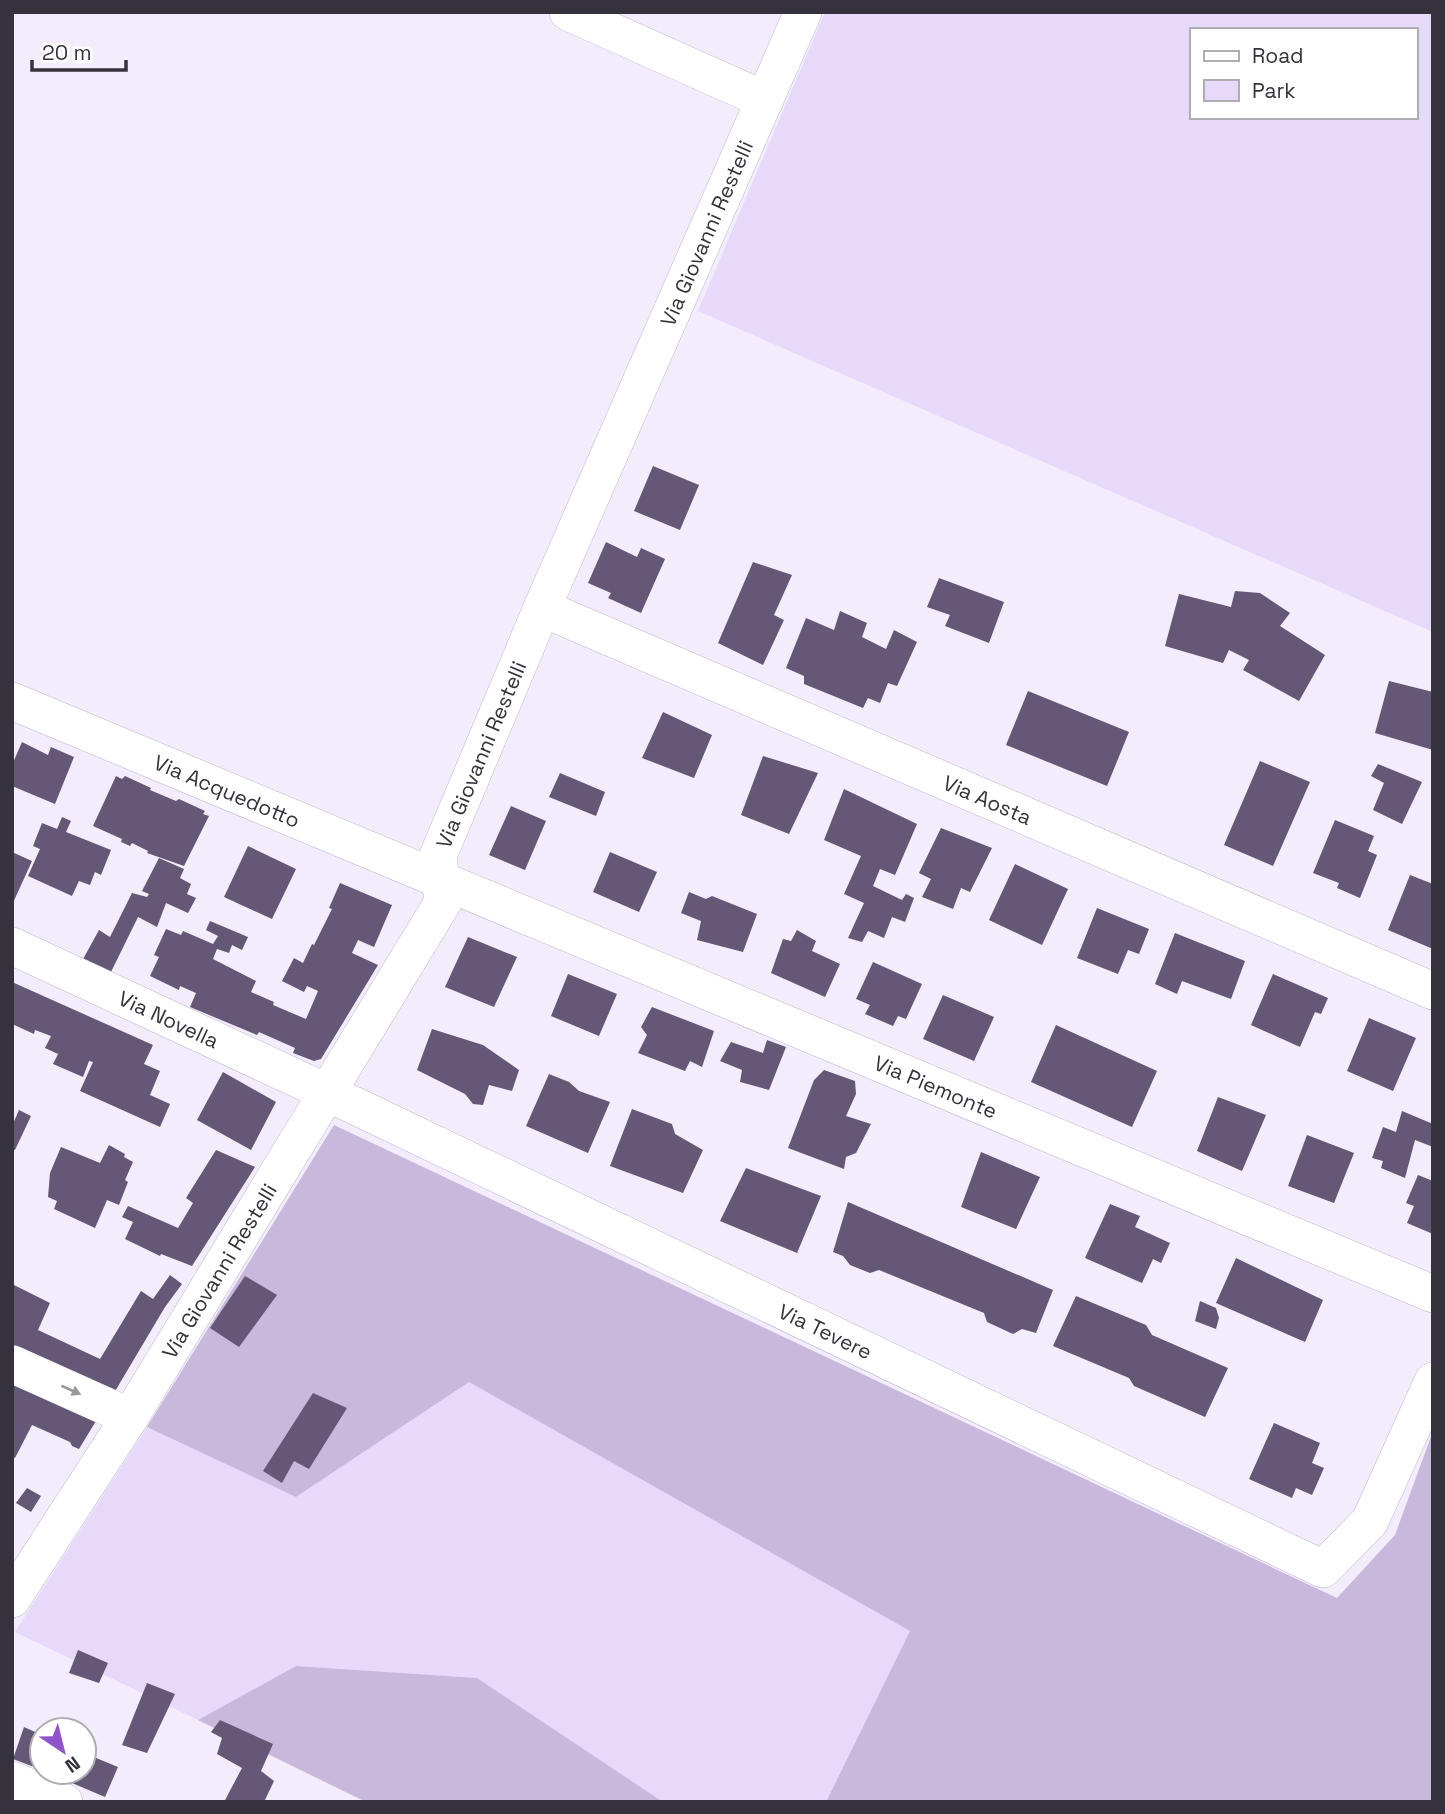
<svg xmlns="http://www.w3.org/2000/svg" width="1445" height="1814" font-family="'Space Grotesk',sans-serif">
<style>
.green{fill:#e6d9f9;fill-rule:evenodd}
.forest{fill:#c7b8dc}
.building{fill:#655776}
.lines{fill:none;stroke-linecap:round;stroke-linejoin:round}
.minor-casing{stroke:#c0b5cf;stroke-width:38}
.minor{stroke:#fff;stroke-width:37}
.oneway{fill:#9a989e}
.labels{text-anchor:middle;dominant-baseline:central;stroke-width:7;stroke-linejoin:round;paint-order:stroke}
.street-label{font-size:21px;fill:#36323d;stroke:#fff}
</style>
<rect width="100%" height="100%" fill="#f2ecfc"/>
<!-- green -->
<path class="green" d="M825,12H1433V632L698,311ZM1191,30H1415V117H1191Z
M469,1382L910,1631L826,1802H663L477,1678L297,1666L198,1720L15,1632L147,1427L296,1497Z"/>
<!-- forest -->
<path class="forest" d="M334,1125L1337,1598L1395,1535L1433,1431V1802H826L910,1631L469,1382L296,1497L147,1427Z
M296,1666L477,1678L663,1802H366L198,1720Z"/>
<!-- building -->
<path class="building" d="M653,466L699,485L680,530L634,511Z
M606,542L637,557L641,548L665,559L641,613L608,598L611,593L588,583Z
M753,562L792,575L774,615L784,620L763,665L718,643Z
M939,578L1004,602L989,643L945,626L950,615L927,607Z
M1235,591L1260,593L1290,613L1280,626L1325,655L1299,701L1243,670L1249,660L1229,650L1223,663L1165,646L1179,594L1231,607Z
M840,611L867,623L862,637L886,649L894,630L917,642L897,686L888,683L880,703L868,698L863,708L804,684V676L786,668L806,618L834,630Z
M1389,681L1433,692V750L1375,733Z
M1028,691L1129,732L1107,786L1006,745Z
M663,712L712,735L694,778L642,758Z
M22,742L48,755L51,747L74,757L55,804L12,786V765Z
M763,756L818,773L789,834L741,815Z
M1260,761L1310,782L1273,866L1224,845Z
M1378,764L1422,782L1402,824L1373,810L1384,783L1371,776Z
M560,773L605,792L596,816L549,797Z
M116,776L122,779L125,776L151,788L150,790L176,801L179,799L205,811L203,814L209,816L184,866L147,853L148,851L132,843L130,846L121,842L122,839L93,826Z
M844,789L917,824L895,875L880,869L873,886L902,900L906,894L914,898L905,922L892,917L884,938L868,931L862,942L848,938L864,903L844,894L861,856L824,840Z
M511,806L546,821L525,870L489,855Z
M62,817L71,821L66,832L111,850L101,875L95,872L90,885L79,881L72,896L28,876L40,849L33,846L42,823L57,829Z
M1335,820L1374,836L1368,851L1377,855L1360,898L1337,888L1339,883L1313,873Z
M941,828L992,848L970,892L961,888L953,909L922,897L931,879L919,873Z
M248,846L296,869L272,919L224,897Z
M12,852L32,861L12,905Z
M610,852L657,872L639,912L593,892Z
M159,858L184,869L180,878L191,884L187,894L196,898L188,913L166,903L157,927L138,917L111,972L82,961L99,930L110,937L132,893L147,897L149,894L142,891Z
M1015,864L1068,889L1042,945L989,920Z
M1410,875L1433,884V949L1388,930Z
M340,883L392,905L374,947L358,940L352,953L378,965L321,1059L314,1061L293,1053L295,1048L259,1032L257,1035L190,1007L196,993L180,986L179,990L150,976L159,957L154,955L166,929L181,935L183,931L213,944L218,936L206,930L210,921L248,937L242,950L232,945L229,953L217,949L213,959L256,981L251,992L274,1002L273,1005L306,1019L318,991L307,986L304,992L282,981L294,958L303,963L312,944L314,945L332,909L329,908Z
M689,892L706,899L712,896L757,914L743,952L697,940L701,921L681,913Z
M1097,908L1149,929L1139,954L1128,950L1118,974L1077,958Z
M797,930L816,941L812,951L840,964L825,997L771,973L783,939L791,941Z
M1175,933L1245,961L1231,999L1182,981L1177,994L1155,984Z
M468,937L517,957L494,1007L445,987Z
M873,962L922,984L906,1019L898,1016L893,1026L865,1014L870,1005L856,999Z
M568,974L617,994L599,1036L551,1016Z
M1273,974L1328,998L1321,1014L1315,1012L1300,1047L1251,1025Z
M12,982L153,1045L144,1064L160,1071L150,1095L170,1104L160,1127L80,1091L93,1062L89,1061L83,1077L53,1064L58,1054L45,1048L51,1036L35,1030L34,1034L12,1024Z
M943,995L994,1017L974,1061L923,1039Z
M652,1007L714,1031L702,1067L690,1061L685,1071L638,1053L647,1035L641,1027Z
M1369,1018L1416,1038L1393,1091L1347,1071Z
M1056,1025L1157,1071L1132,1127L1031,1082Z
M432,1029L483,1045L519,1070L512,1091L489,1085L483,1105L473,1104L465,1094L417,1070Z
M767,1040L786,1047L769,1090L740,1082L742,1070L720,1061L731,1042L763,1053Z
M824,1070L855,1081L856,1094L846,1116L871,1124L856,1153L846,1157L844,1169L788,1148L814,1080Z
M223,1072L276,1102L251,1150L197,1120Z
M549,1074L569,1082L579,1091L610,1102L588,1153L526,1126Z
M1218,1097L1266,1115L1242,1171L1197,1151Z
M632,1109L672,1124L675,1134L703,1150L683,1193L610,1166Z
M19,1110L31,1116L15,1150L12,1149V1126Z
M1402,1111L1433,1124V1147L1415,1140L1405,1178L1381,1168L1383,1161L1372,1158L1383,1127L1396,1132Z
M1307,1135L1354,1153L1334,1203L1288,1186Z
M109,1145L125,1154L124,1157L133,1162L125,1180L128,1182L119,1205L107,1200L95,1228L54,1209L57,1201L48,1197L50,1173L61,1147L100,1163Z
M216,1150L255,1167L192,1266L161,1254L160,1256L125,1239L133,1222L122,1217L128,1206L178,1228L193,1203L186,1198Z
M981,1152L1040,1177L1016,1229L961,1207Z
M746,1168L821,1196L797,1253L720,1221Z
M1418,1175L1433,1181V1234L1407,1223L1414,1206L1406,1203Z
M848,1202L1053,1290L1036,1333L1022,1329L1013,1334L987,1322L984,1313L879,1270L870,1273L850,1265L843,1256L833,1252Z
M1110,1204L1140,1216L1135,1227L1170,1243L1161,1263L1153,1259L1142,1283L1085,1258Z
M1236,1258L1323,1300L1305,1342L1216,1303Z
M170,1275L182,1284L165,1307L111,1398L12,1354V1284L50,1303L38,1330L100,1359L141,1291L153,1299Z
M245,1276L277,1295L239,1347L210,1328Z
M1076,1296L1146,1325L1152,1335L1228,1368L1205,1417L1134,1386L1129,1378L1053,1346Z
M1200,1301L1216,1308L1219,1318L1216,1329L1195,1321Z
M12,1384L96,1421L79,1449L72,1446L70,1442L32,1425L15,1458L12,1456Z
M313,1393L347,1408L309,1469L294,1461L282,1483L263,1471Z
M1274,1423L1320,1443L1312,1463L1324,1468L1312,1495L1296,1488L1292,1498L1249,1479Z
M27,1488L41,1496L31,1512L16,1503Z
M78,1650L108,1663L99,1683L69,1673Z
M147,1683L175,1694L147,1753L122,1745Z
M220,1720L273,1744L261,1771L274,1781L264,1802H224L242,1768L217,1754L222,1738L211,1732Z
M24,1727L42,1735V1770L13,1759Z
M84,1753L118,1767L105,1797L46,1772H84Z"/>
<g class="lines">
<!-- minor casing -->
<g class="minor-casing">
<g id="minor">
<path d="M568,12L765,100"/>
<path id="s1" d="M542,608L1433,991"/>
<path id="s2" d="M12,701L1433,1294"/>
<path id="s3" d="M12,946L326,1092L1323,1569L1370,1521L1433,1381"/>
<path d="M12,1364L130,1417"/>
<path id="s4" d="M12,1599L130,1417L443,902L438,856L542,608L803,12"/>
<path d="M12,1780L64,1802"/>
</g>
</g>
<!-- minor -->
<use href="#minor" class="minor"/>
</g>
<!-- one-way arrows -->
<defs><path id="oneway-solid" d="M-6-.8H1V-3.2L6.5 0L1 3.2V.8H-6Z" transform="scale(1.75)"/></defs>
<use class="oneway" href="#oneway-solid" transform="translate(71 1390) rotate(24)"/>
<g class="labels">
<!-- street labels -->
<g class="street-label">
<text stroke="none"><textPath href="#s4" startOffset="1544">Via Giovanni Restelli</textPath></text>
<text stroke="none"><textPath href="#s4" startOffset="976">Via Giovanni Restelli</textPath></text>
<text stroke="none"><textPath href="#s2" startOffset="233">Via Acquedotto</textPath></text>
<text stroke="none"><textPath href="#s1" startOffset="485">Via Aosta</textPath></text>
<text stroke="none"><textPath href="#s3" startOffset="173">Via Novella</textPath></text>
<text stroke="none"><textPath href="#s2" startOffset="1001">Via Piemonte</textPath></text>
<text stroke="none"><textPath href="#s4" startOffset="388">Via Giovanni Restelli</textPath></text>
<text stroke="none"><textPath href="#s3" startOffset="900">Via Tevere</textPath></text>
</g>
</g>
<!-- border -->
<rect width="1445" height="1814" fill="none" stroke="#36323d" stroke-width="28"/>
<!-- legend -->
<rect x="1190" y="28" width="228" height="91" fill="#ffffff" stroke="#afadb1" stroke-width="2"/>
<rect x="1204" y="51" width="35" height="10" fill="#ffffff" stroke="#afadb1" stroke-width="2"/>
<text x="1252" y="63" font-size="21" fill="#36323d">Road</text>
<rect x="1204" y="80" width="35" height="21" fill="#e6d9f9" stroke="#afadb1" stroke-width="2"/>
<text x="1252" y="98" font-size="21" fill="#36323d">Park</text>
<!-- north arrow -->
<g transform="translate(63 1751) rotate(145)"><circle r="33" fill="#ffffff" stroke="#afadb1" stroke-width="2"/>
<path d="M0-5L12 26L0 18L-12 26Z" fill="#9054ca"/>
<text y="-10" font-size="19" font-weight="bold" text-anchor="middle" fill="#36323d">N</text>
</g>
<!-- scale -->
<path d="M32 60v10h94v-10" fill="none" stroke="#36323d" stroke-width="3.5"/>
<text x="42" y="60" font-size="21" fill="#36323d" stroke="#ffffff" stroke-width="5" paint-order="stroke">20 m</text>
</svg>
